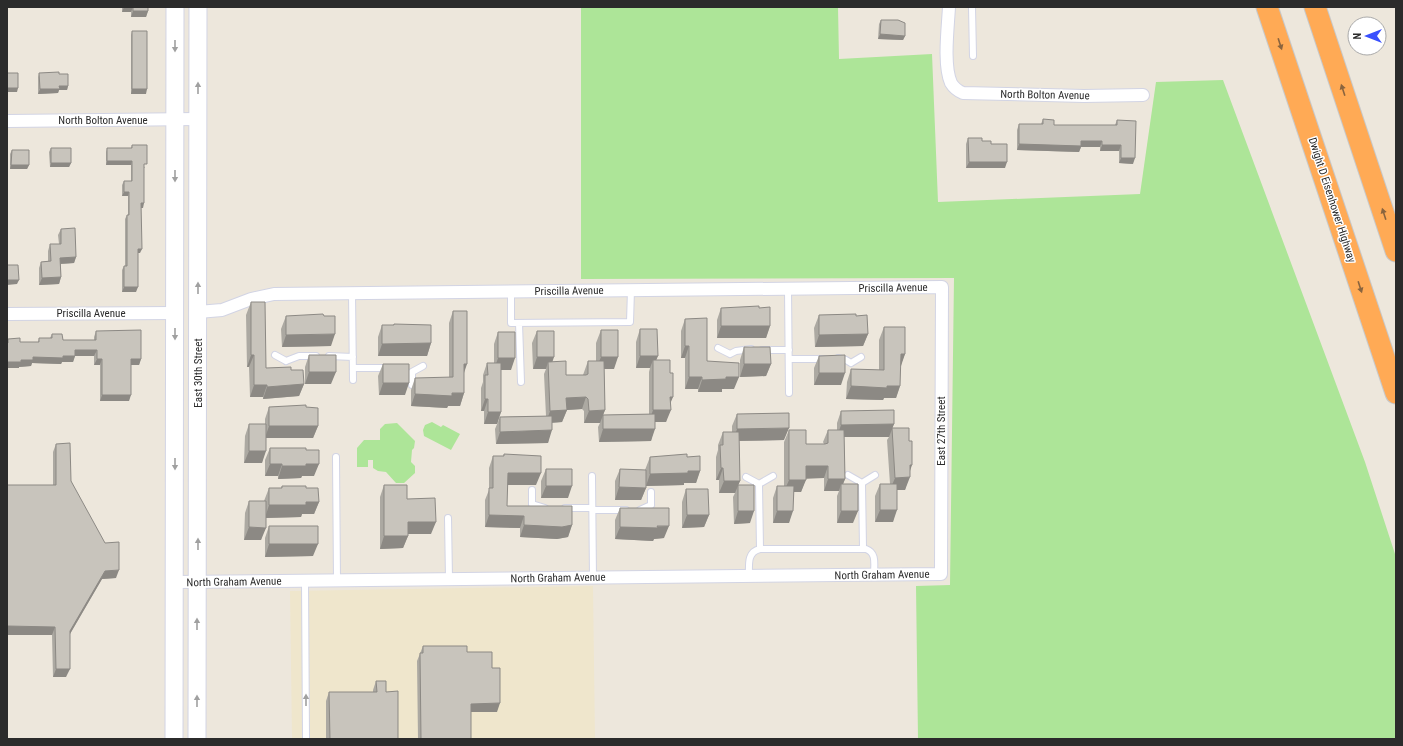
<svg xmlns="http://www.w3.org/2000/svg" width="1403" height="746" font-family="'Roboto Condensed',sans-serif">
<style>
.education{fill:#efe6cc}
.green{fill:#ade598}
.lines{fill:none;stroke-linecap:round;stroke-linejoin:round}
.service-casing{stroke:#d2d4e4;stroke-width:8}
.minor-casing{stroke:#d2d4e4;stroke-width:14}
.secondary-casing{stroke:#d2d4e4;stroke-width:19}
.motorway-casing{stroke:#c8c8c8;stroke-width:23}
.service{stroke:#fff;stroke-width:6}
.minor{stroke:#fff;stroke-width:12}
.secondary{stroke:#fff;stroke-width:17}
.motorway{stroke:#fa5;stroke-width:21}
.wall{fill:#aca9a2}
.shaded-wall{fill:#8c8984}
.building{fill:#c8c4bc;stroke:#8c8984}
.oneway{fill:#8a643e}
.oneway2{fill:#a0a0a0}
.labels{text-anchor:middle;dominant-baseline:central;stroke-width:3;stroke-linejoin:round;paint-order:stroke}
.street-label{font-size:11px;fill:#2b2b2b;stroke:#fff}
</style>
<rect width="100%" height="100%" fill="#ede7dc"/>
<!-- education -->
<path class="education" d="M593,586L595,739H292L290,591Z"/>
<!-- green -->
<path class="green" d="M581,7H838L839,59L932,54L938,202L1140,194L1156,82L1223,80L1365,462L1396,557V739H918L916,586L950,585L954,278L581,279Z
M432,422L441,427L443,425L460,434L451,450L424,436L423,430L425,425Z
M397,423L415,441L414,448L412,450L411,462L415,466V473L404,483H396L386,472L378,471L373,468V460H368V467H357V448L364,440H380V429L385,424Z"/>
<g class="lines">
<!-- service casing -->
<g class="service-casing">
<path id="service" d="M972,7L973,56
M788,289L789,393
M511,292V323L630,322L631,290
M352,293L353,380
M519,323L521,382
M718,348L730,354
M762,350H789
M730,354L736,351L751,349
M275,355L286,361
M329,356L353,357
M838,358L846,360L851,363
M789,359H824
M286,361L299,356H316
M851,363L861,357
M353,368H388
M412,372L423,366
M412,385V372
M336,457L337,580
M848,475L862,483
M592,476L593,578
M746,477L759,484
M862,483L863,548
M862,483L875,475
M759,484L760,549
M759,484L773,476
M532,490V504
M651,492V505
M532,504L545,508
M565,508H592
M592,510H626
M640,510L651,505
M448,518L449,579
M749,576C749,564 747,552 760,549H866C877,553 874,564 874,575
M305,581L306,739"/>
</g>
<!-- minor casing -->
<g class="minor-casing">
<path id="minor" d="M949,7C948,27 943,65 951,83C954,88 958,91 963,93L1084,96L1143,95
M7,121L198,119
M7,314L175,313
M175,582L941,574L942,287L274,294L251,299L222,310L198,312"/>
</g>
<!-- secondary casing -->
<g class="secondary-casing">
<path id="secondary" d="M174,739L175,7
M197,739L198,7"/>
</g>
<!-- motorway casing -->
<g class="motorway-casing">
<path id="motorway" d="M1267,7L1396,393
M1315,7L1396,251"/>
</g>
<!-- service -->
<use href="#service" class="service"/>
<!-- minor -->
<use href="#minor" class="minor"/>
<!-- secondary -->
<use href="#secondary" class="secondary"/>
<!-- motorway -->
<use href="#motorway" class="motorway"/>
</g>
<!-- wall -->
<path class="wall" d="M122,7H148V11L146,17H131V12H122Z
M881,20L905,36L903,40L878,39L879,24Z
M132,31L146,94H131V35Z
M39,73L59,74L68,86L67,90H59L58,93L38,94V77Z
M1043,119L1054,125H1115L1117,120L1133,164L1119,163V151H1100V147H1081L1079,152L1017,150V130L1019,124H1041Z
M968,138L982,141L1005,168H966V144Z
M132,145L145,168H144L143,208H141L140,253H138L136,292H122V270L124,266H125V219L127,215H128V196H122V185L124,181H131V165H106V152L107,148H131Z
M51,148L71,163L69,167H50L49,152Z
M12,150L29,165L27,169H10V154Z
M61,229L76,257L74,263L61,264V277L59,284L39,285V268L41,262L48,261V251L50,244H59L58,235Z
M251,302L266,368L291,370L304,384L299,396L263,399V397H250L249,367H247L246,315Z
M721,308H759L770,326L766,338H717V320Z
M453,311L464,372V393L460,406H448L447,408L411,406V390L415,378H449V323Z
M819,315L856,316L868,334L863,346L815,347L814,328Z
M286,316L331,346L282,347L281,329Z
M685,319L707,361L734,389H722V392H698V389H685V358H681V331Z
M394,324L431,343L427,356H378V337L382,325H393Z
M884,327L905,354L900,366V386L896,398H884L883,400L846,399L847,382L851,369L879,370V340Z
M640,329L656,360L671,403L666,422H655L651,441L599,442L598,427L600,423H584V411L582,409L567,410L562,422L552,423L548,443L496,444L495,429L500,417L546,416L544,374L546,369H533L532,343L537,331L552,362L566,375H583L588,361H596V343L601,330L614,369H604L605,410L603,415L649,414V372L650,368H636V342Z
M96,331L141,359L139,365H131L129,401H100V365H94V356H75L73,362H62L61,364L32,363L31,366L19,367V368L7,343L8,339L20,342H38L39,338H50L52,334L63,340H94V337Z
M498,332L511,370H501V412L497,424H484V411H481V388L483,382V375L487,363H494V344Z
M744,347L771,364L766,376L740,377V360Z
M309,355L331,384H305V367Z
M819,356L841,385H814V368Z
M383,364L405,395H379L378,376Z
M269,407H306L318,426L313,438H266L262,463H244L245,436L249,424H265V419Z
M841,411L894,424L892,428L910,471L905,490H897L893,522H875V496L880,484H890L887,440L889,437H844L845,479L843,484L853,523H837V496L839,491H824V478H806L801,492H794L789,523H773V498L777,486H784V442L789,430L806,444H824L823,442L828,430H837V423Z
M737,414L784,440L739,441L740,481L738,485L750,523L734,524L733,497L735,493H719V480H716V457L718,450V445L723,432H732V426Z
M56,444L71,481L116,578L102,579L70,634L66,677H53L52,635H7V485H53V452Z
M270,448L306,450L314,476H302L301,478L278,479V476H265V460Z
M504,454L536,485H507V506L572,525L568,537L557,539L520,537V528L485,527V500L489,490V468L493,456H503Z
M650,457H687L700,471L696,483H684V485L646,486V488L641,500H615V481L620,469L645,470Z
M546,469L568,498H541V481Z
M384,485L407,499L431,534H408V536L403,548L380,549V497Z
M282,486L306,488L319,502L314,514H302L301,517L266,518L261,540H244L245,513L249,501H264L269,488H281Z
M686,489L709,515L704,527L682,528V502Z
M620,508L664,538L654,539L653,541L615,539V520Z
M269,526L313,556L265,557V538Z
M423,646L467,652L492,668L497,712H471V739H418L417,661Z
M376,681L386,692L398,739H326V701L329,692H373V690Z"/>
<!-- shaded-wall -->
<path class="shaded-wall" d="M124,7H133L131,12H122Z
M133,11H148L146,17H131Z
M880,34L905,36L903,40L878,39Z
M59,86H68L67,90H59L58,93L38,94L40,89Z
M7,88H18L17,92H7Z
M132,89H147L146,94H131Z
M1081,141H1102L1100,147H1081L1079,152L1017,150L1019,144Z
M1102,145H1121L1119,151H1100Z
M1121,158H1135L1133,164L1119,163Z
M107,161H132L131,165H106Z
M969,162H1007L1005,168H966Z
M51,163H71L69,167H50Z
M11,165H29L27,169H10Z
M124,192H129L128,196H122Z
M141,203H144L143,208H140Z
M138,249H142L140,253H137Z
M76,257L74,263L58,264L60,258Z
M61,277L59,284L39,285L42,278Z
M7,280H19L17,284L7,285Z
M124,287H138L136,292H122Z
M721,326H770L766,338H717Z
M335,334L331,346L282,347L286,335Z
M868,334L863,346L815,347L819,335Z
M431,343L427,356H378L382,344Z
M685,346H689L685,358H681Z
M75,350H97L94,356H75L73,362H62L61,364L32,363L31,366L19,367V368H7V362L21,360L33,357L63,356Z
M901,354H905L901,366H896Z
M251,355H254L249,367H247Z
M640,356H658L653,368V360L650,368H636Z
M537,357H554L550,369L548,362L546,369H533Z
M601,357H618L614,369H596Z
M498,358H515L511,370H494Z
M97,359H102L100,365H94Z
M131,359H141L139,365H129Z
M464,364H467L463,376Z
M744,364H771L766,376L740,377Z
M309,372H336L331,384H305Z
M819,373H845L841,385H814Z
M689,377H702L698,389H685Z
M726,377H739L734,389H722V392H698L702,380Z
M383,383H409L405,395H379Z
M304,384L299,396L263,399L267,387Z
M254,385H267L263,397H250Z
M851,386H900L896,398H884L883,400L846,399Z
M464,393L460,406H448L447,408L411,406L415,394Z
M102,395H131L129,401H100Z
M586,397L582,409L567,410L562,422L546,423L550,411L566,398Z
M670,397H673L668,409Z
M485,399H488L484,411H481Z
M605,410L600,423H584L589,411Z
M653,410H671L666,422H649Z
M488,412H501L497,424H484Z
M894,424L889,437H837L841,425Z
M269,426H318L313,438H265Z
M789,428L784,440L733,441L737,429Z
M603,429H655L651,441L599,442Z
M552,430L548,443L496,444L500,432Z
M249,451H266L262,463H244Z
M270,464H282L278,476H265Z
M306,464H319L314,476H302L301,478L278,479L282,466Z
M910,465H912L908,477Z
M806,466H828L824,478L801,479Z
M721,468H723L719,480H716Z
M688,471H700L696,483H684V485L646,486L650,474Z
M508,473H541L536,485H503Z
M910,477L905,490H890L895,478Z
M828,479H845L841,489V484L839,491H824Z
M789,480H806L801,492H784Z
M724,481H740L735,493H719Z
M546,486H572L568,498H541Z
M619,487L646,488L641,500H615Z
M306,502H319L314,514H302L301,517L265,518L269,505Z
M880,510H897L893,522H875Z
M738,511H754L750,523L734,524Z
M777,511H793L789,523H773Z
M841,511H858L853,523H837Z
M489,515L524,516L520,528L485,527Z
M687,515H709L704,527L682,528Z
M408,522H436L431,534H403Z
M524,525H572L568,537L557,539L520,537Z
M669,526L664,538L654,539L653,541L615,539L620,527Z
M249,527L266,528L261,540H244Z
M384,536H408L403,548L380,549Z
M269,544H318L313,556L265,557Z
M119,570L116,578L102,579L67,639L70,631L105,571Z
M7,626L55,627L52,635H7Z
M56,669H70L66,677H53Z
M500,703L497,712H468L471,704Z"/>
<!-- building -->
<path class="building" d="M133,7H148V11H133Z
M881,20H898L905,23V36L880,34Z
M132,31H147V89H132Z
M59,72V74H68V86H59L60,89H40L39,73Z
M7,73H18V88H7Z
M1043,119L1054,120V125H1117V120L1136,121L1135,158H1121V145H1102V141H1081V146L1019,144V124H1043Z
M968,138H982V141H991V144H1007V162H969Z
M132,145H147V164H144V203H141L142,249H138V287H124V266H127V215H129V192H124V181H132V161H107V148H132Z
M51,148H71V163H51Z
M12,150H29V165H11Z
M75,228L76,257L60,258L61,277L42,278L41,262L51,261L50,244H61V229Z
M7,265H18L19,280H7Z
M251,302H265L266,368L291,367V370H303L304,384L267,387V385H254V355H251Z
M759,306V308L770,307V326H721V308Z
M453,311H467V364H464V393H452V396L415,394V378L453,377Z
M323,314L324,316H335V334L286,335V316Z
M856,314V316L867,315L868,334L819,335V315Z
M707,318V361L739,363V377H726V379L702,380V377H689V346H685V319Z
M394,324L431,325V343L382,344V325H394Z
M884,327H905V354H901L900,386H887V388L851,386V369L884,370Z
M640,329H657L658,356H640Z
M141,330V359H131V395H102V359H97V350H75V356H63V358L33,357V360H21V362H7V343H8V339L20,338V342H39V338H52V334H62L63,340H96V331Z
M601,330H618V357H601Z
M537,331H554V357H537Z
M498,332H515V358H498Z
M744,347H770L771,364H744Z
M309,355H336V372H309Z
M845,355V373H819V356Z
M653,360H670V373H673V397H670L671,410H653Z
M566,361V375H586L588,374V361H604L605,410L589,411L588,399L586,397L566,398L567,410L550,411L548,362Z
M487,363H501V412H488V399H485V375H488Z
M383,364H409V383H383Z
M306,405V407L318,408V426H269V407Z
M894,410V424L841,425V411Z
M789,413V428L737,429V414Z
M655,414V429H603V415Z
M552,416V430L500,432V417Z
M249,424H266V451H249Z
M892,428H909V441H912V465H910V477L895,478Z
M789,430H806V444H825L828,443V430H844L845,479H828V466H806V480H789Z
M723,432H739L740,481H724L723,468H721L720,445H723Z
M70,443L71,481L105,543L119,542V570L105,571L70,631V669H56L55,627L7,626V485H56V444Z
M270,448H306V450H319V464H306V466H282V464H270Z
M504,454L541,456V473H508L507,506H572V525L562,527L524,525V516L489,515V488H493V456H504Z
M687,454V457L700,456V471H688V473L650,474V457Z
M546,469H572V486H546Z
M620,469L646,470V488L619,487Z
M841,484H858V511H841Z
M880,484H897V510H880Z
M384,485H407V499L435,498L436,522H408V536H384Z
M738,485H754V511H738Z
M282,486H306V488H318L319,502H306V505H269V488H282Z
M777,486H794L793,511H777Z
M686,489H708L709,515H687Z
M249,501H266V528L249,527Z
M620,508H669V526H657L658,528L620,527Z
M269,526H318V544H269Z
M423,646H467V652H492V668H500V703L471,704V739H421L420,653H423Z
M376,681H386V692L398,691V739H330L329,692H377Z"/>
<!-- one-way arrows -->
<defs><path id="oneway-solid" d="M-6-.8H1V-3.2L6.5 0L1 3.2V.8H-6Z"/></defs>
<g class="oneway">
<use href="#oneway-solid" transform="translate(1280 44) rotate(72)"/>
<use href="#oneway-solid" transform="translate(1343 90) rotate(-108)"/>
<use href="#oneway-solid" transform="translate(1384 214) rotate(-108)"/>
<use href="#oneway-solid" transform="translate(1360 287) rotate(72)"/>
</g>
<g class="oneway2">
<use href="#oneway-solid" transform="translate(175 46) rotate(90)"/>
<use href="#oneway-solid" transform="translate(198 88) rotate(-90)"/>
<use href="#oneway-solid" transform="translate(175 176) rotate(90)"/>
<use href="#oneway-solid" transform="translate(198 288) rotate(-90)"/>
<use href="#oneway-solid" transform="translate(175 334) rotate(90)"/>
<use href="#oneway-solid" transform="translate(175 464) rotate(90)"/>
<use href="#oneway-solid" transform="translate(198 544) rotate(-90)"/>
<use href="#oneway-solid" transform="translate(197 624) rotate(-90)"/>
<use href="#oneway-solid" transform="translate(306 700) rotate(-90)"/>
<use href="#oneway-solid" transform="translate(197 701) rotate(-90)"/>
</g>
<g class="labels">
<!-- street labels -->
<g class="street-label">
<text transform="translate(1045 95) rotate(1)">North Bolton Avenue</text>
<text x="103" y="120">North Bolton Avenue</text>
<text transform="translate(1332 200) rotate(72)">Dwight D Eisenhower Highway</text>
<text transform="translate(893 288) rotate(-1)">Priscilla Avenue</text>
<text transform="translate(569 291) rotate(-1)">Priscilla Avenue</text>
<text x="91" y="313">Priscilla Avenue</text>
<text transform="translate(198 373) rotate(-90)">East 30th Street</text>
<text transform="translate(941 431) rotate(-90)">East 27th Street</text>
<text transform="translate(882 575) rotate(-1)">North Graham Avenue</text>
<text transform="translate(558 578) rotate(-1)">North Graham Avenue</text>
<text transform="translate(234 582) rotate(-1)">North Graham Avenue</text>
</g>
</g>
<!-- border -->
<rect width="1403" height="746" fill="none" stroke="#2b2b2b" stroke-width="16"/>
<!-- north arrow -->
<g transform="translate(1367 36) rotate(270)"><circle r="19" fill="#ffffff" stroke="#aaaaaa"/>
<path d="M0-3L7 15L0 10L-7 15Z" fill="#3950fe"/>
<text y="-6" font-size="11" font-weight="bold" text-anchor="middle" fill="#2b2b2b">N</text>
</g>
</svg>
